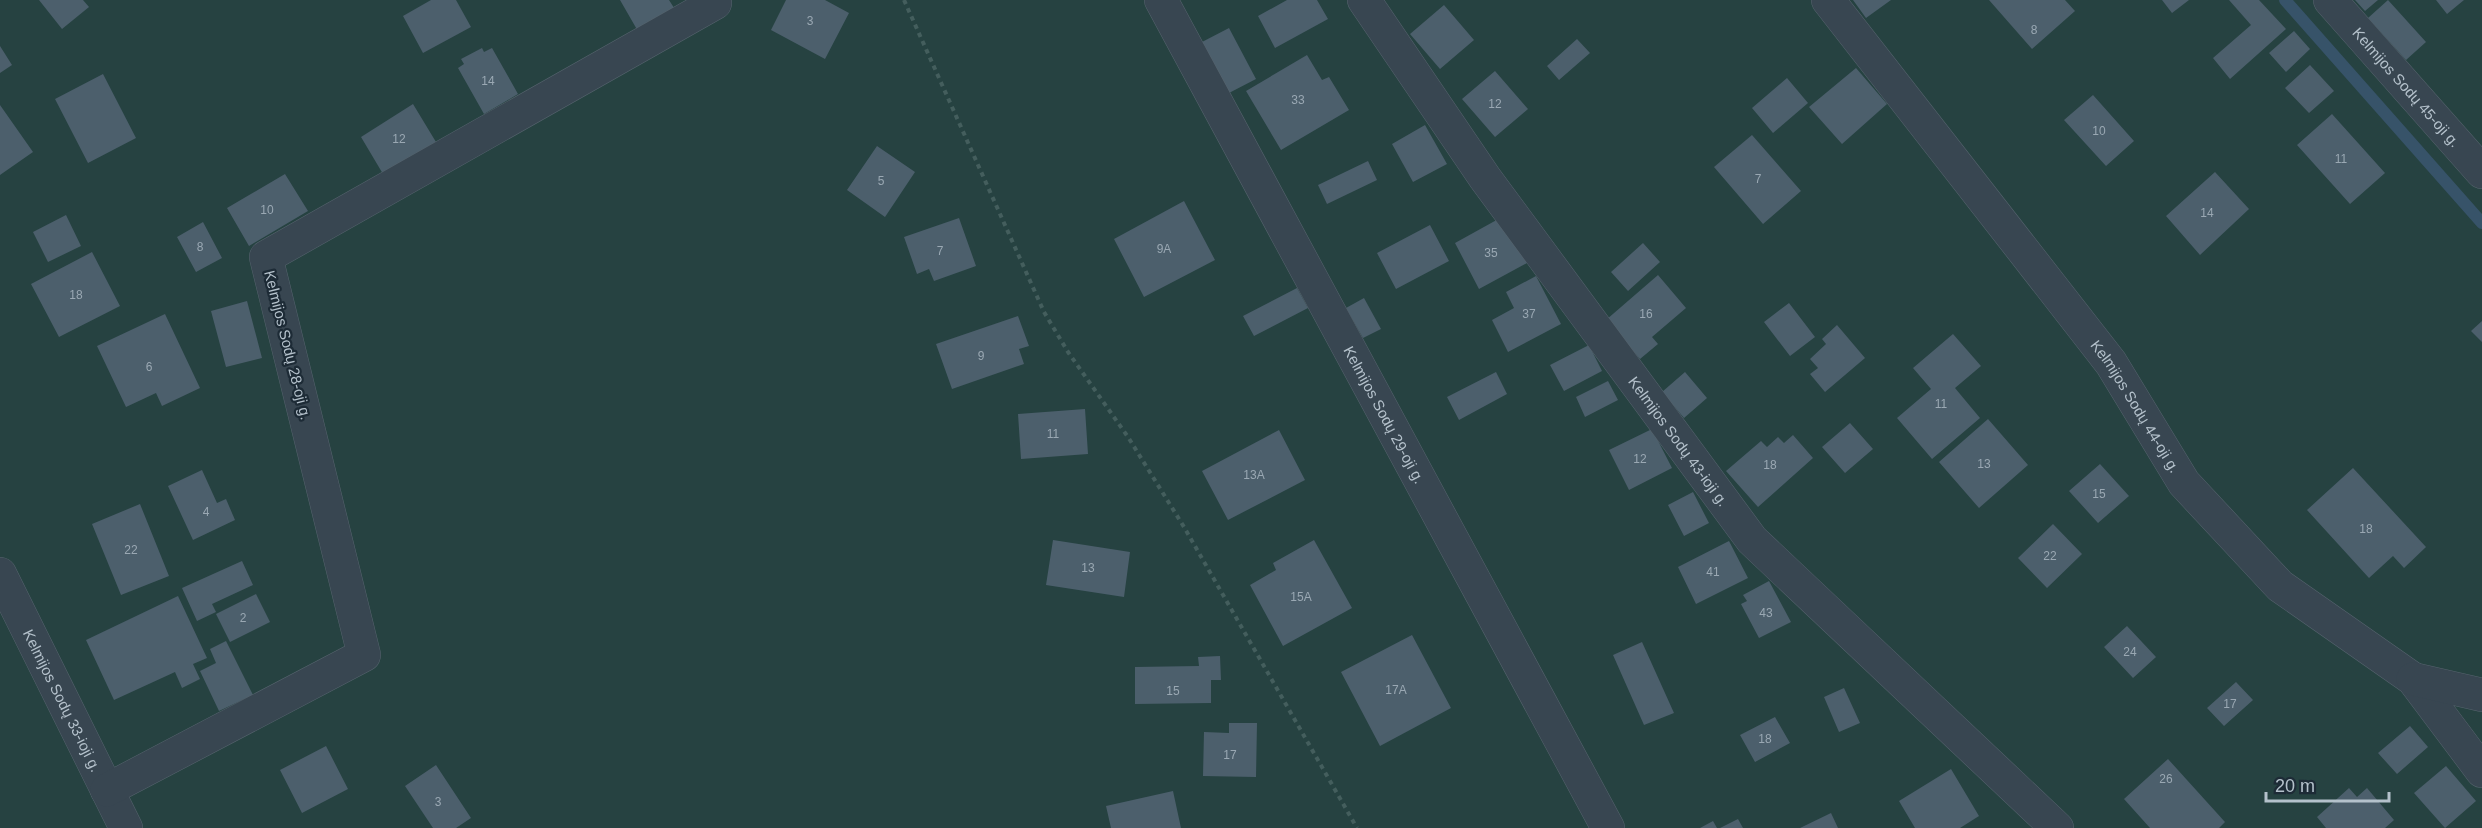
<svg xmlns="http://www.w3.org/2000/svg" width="2482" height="828" font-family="Helvetica,sans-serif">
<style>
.green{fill:#264241}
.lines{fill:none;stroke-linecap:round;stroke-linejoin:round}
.stream{stroke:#375369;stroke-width:12}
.building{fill:#4c5f6c}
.street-casing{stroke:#56646e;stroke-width:34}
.path{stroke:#445e5d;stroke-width:4;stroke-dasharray:4.5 4.5;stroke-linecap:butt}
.street{stroke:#384651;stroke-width:33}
.labels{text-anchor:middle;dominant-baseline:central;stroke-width:4.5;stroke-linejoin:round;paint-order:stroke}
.number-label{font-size:12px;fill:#9aa8b3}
.street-label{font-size:15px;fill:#b4c1cb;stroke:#1d2b36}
</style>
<rect width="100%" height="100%" fill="#243441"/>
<!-- green -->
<path class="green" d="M0,0H2482V828H0Z"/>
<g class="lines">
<!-- stream -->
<path class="stream" d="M2285,0L2482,223"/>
</g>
<!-- building -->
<path class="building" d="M39,0H83L89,7L62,29Z
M431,0H456L471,27L423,53L403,16Z
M620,0H669L676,11L639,33Z
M786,0H825L849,13L825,59L771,30Z
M1287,0H1317L1328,19L1275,48L1258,16Z
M1853,0H1891L1866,18Z
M1989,0H2065L2075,11L2032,49Z
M2162,0H2189L2172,13Z
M2229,0H2259L2286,29L2230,79L2213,58L2251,25Z
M2355,0H2378L2365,11Z
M2388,0L2426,42L2406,60L2368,18Z
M2436,0H2464L2447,14Z
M1444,5L1474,40L1440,69L1410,34Z
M1229,28L1256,79L1229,93L1202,42Z
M2294,31L2310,49L2286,72L2269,53Z
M1577,39L1590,53L1559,80L1547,66Z
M0,46L12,65L0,73Z
M482,48L484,52L492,48L518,94L484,114L458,68L464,64L461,59Z
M1307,55L1322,80L1329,77L1349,110L1281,150L1246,91Z
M2310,65L2334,91L2309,113L2285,88Z
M1856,68L1887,104L1842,144L1809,107Z
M1495,71L1528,109L1495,137L1462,99Z
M103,74L136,138L88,163L55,99Z
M1787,78L1808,103L1773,133L1752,108Z
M2093,95L2134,141L2106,166L2064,120Z
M413,104L436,142L383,174L361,137Z
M0,105L33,152L0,175Z
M2332,114L2385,173L2350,204L2297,145Z
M1425,125L1447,164L1413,182L1392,144Z
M1752,135L1801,191L1763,224L1714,167Z
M877,146L915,172L885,217L847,190Z
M1368,161L1377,180L1327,204L1318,185Z
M2215,172L2249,209L2200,255L2166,216Z
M285,174L308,211L249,246L227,208Z
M1184,201L1215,260L1144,297L1114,239Z
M66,215L81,246L48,262L33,232Z
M1502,217L1527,263L1479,289L1455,243Z
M959,218L976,266L934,281L929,269L917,274L904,237Z
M203,222L222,258L196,272L177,237Z
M1430,225L1449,261L1396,289L1377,253Z
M1643,243L1660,262L1628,291L1611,272Z
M92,252L120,306L59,337L31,284Z
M1658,275L1686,308L1652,337L1658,344L1640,359L1606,320Z
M1536,276L1561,324L1508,352L1492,320L1514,308L1506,292Z
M1297,288L1308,308L1254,336L1243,316Z
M1364,298L1381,329L1363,338L1346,308Z
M247,301L262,358L226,367L211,311Z
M1789,303L1815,337L1790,356L1764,322Z
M165,314L200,388L162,406L156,393L126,407L97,346Z
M1018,316L1029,346L1019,349L1024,364L952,389L936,344Z
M2482,321V342L2471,331Z
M1837,325L1865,358L1825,392L1810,374L1818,368L1810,359L1826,344L1822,339Z
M1953,334L1981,366L1955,388L1980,418L1932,459L1897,418L1931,389L1913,368Z
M1589,345L1602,371L1564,391L1550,365Z
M1496,372L1507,394L1459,420L1447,397Z
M1685,372L1707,398L1684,418L1662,392Z
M1608,381L1618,400L1585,417L1576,397Z
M1085,409L1088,454L1021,459L1018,414Z
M1988,419L2028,465L1979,508L1939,462Z
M1850,423L1873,449L1845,473L1822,447Z
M1652,429L1672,468L1629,490L1609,450Z
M1279,430L1305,480L1228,520L1202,471Z
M1793,435L1813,458L1758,507L1726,471L1761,441L1767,447L1778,437L1784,443Z
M2100,464L2129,496L2098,523L2069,491Z
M2353,468L2426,547L2404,568L2393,556L2369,578L2307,510Z
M202,470L217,503L226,499L235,520L193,540L168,486Z
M1693,492L1709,523L1684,536L1668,505Z
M140,504L169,576L121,595L92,524Z
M2053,524L2082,554L2047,588L2018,558Z
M1053,540L1130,552L1124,597L1046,585Z
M1314,540L1352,608L1283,646L1250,585L1276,570L1273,563Z
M1729,541L1748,578L1696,604L1678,567Z
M242,561L253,585L212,604L216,612L197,621L182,588Z
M1769,581L1791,622L1759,638L1741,604L1747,601L1743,595Z
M256,594L270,622L230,642L216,614Z
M178,596L207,658L193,664L200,679L182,688L175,672L114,700L86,640Z
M2127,626L2156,657L2133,678L2104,647Z
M1412,635L1451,708L1380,746L1341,672Z
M226,641L253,695L219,711L200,671L216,663L210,649Z
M1642,642L1674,713L1644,725L1613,655Z
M1220,656L1221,680H1211V703L1135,704V667L1199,666L1198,657Z
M2236,682L2253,700L2224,726L2207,708Z
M1844,688L1860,723L1839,732L1824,697Z
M1775,717L1790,743L1755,762L1740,735Z
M1229,723H1257L1256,777L1203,776L1204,732L1229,733Z
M2410,726L2428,747L2397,774L2378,753Z
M326,746L348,789L302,813L280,770Z
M2168,759L2225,822L2219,828H2150L2124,799Z
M436,765L471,818L456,828H433L405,786Z
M2446,766L2476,801L2445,828L2414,793Z
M1951,769L1979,816L1960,828H1915L1899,801Z
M2349,788L2357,797L2367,788L2394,820L2385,828H2326L2317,817Z
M1173,791L1181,828H1111L1106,806Z
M1831,813L1838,828H1800Z
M1738,819L1743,828H1720Z
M1713,821L1717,828H1700Z"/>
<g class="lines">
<!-- street casing -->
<g class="street-casing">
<g id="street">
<path id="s1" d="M1161,0L1608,828"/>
<path id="s2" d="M1364,0L1485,178L1752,540L2057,828"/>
<path id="s3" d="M1828,0L2111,363L2184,483L2280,586L2413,679L2482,771"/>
<path id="s4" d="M2330,0L2482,172"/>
<path id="s5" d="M0,574L126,828"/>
<path d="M2413,679L2482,695"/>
<path d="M107,790L364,655L266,257L715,3L714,0"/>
</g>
</g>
<!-- path -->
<path class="path" d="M904,0L1044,312L1068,352L1128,437L1184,527L1357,828"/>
<!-- street -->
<use href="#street" class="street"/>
</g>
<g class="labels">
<!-- number labels -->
<g class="number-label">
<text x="810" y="21">3</text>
<text x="2034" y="30">8</text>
<text x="488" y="81">14</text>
<text x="1298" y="100">33</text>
<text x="1495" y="104">12</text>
<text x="2099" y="131">10</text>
<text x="399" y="139">12</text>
<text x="2341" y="159">11</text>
<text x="1758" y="179">7</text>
<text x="881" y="181">5</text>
<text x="267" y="210">10</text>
<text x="2207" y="213">14</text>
<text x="200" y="247">8</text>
<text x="1164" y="249">9A</text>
<text x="940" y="251">7</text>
<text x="1491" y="253">35</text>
<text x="76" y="295">18</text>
<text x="1529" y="314">37</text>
<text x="1646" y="314">16</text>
<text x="981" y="356">9</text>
<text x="149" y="367">6</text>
<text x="1941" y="404">11</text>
<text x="1053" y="434">11</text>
<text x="1640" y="459">12</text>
<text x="1984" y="464">13</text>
<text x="1770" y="465">18</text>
<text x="1254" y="475">13A</text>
<text x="2099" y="494">15</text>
<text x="206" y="512">4</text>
<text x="2366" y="529">18</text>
<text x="131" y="550">22</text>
<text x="2050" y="556">22</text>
<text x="1088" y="568">13</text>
<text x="1713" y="572">41</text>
<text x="1301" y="597">15A</text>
<text x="1766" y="613">43</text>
<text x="243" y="618">2</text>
<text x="2130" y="652">24</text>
<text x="1396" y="690">17A</text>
<text x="1173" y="691">15</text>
<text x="2230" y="704">17</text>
<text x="1765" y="739">18</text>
<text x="1230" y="755">17</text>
<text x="2166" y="779">26</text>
<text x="438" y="802">3</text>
</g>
<!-- street labels -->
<g class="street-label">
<text stroke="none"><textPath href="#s4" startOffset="116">Kelmijos Sodų 45-oji g.</textPath></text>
<text transform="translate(288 345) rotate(76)">Kelmijos Sodų 28-oji g.</text>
<text stroke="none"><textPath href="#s3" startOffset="510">Kelmijos Sodų 44-oji g.</textPath></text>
<text stroke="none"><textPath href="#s1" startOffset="471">Kelmijos Sodų 29-oji g.</textPath></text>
<text stroke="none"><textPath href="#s2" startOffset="542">Kelmijos Sodų 43-ioji g.</textPath></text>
<text stroke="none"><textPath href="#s5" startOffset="141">Kelmijos Sodų 33-ioji g.</textPath></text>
</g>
</g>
<!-- scale -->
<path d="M2266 792v9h123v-9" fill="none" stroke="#b4c1cb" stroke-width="3"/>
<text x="2275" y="792" font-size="18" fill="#b4c1cb" stroke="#1d2b36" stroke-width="4.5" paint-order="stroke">20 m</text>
</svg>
